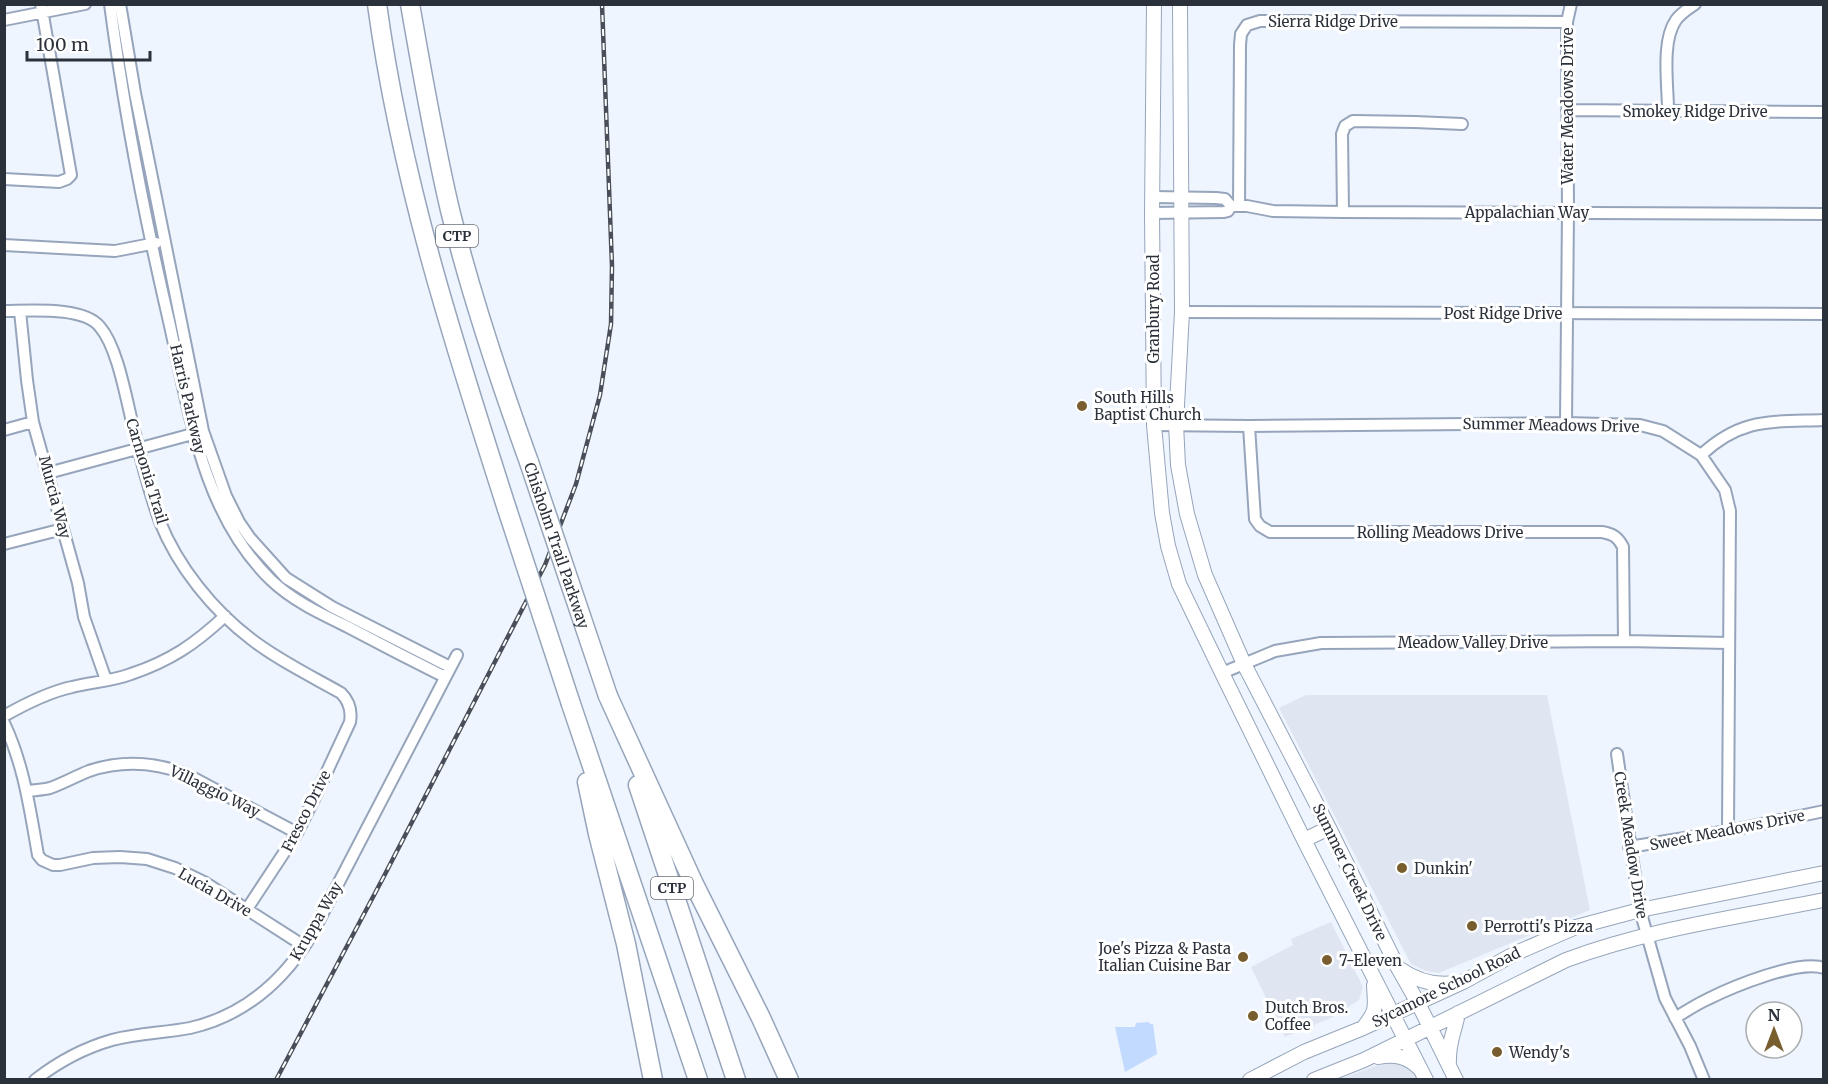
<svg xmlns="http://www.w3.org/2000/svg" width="1828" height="1084" font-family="Merriweather,serif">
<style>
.built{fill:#dfe6f2}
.green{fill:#c1dafd}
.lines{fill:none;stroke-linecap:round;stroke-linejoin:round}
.street-casing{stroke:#96a5bb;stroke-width:14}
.secondary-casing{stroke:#96a5bb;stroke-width:16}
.highway-casing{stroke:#96a5bb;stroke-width:21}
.street{stroke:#fff;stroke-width:10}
.secondary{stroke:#fff;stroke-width:14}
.highway{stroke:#fff;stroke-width:18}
.rail-casing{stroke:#494f58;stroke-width:4.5}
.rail{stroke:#fff;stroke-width:2;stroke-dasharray:7;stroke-linecap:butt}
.highway-bridge-casing{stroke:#96a5bb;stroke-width:21;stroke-linecap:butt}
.highway-bridge{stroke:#fff;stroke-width:18}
.poi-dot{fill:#785d2f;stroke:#fff;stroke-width:2}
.labels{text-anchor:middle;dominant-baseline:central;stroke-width:6;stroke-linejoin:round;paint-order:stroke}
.shield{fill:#fff;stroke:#6b6f75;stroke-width:1.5}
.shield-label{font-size:14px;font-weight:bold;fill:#2b313a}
.street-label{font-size:15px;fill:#2b313a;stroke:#fff}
.poi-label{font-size:15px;fill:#2b313a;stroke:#fff;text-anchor:start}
</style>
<rect width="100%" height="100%" fill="#eef5fe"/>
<!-- built -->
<path class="built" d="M1306,695H1547L1590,910L1439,973L1426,971L1411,964L1279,708Z
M1331,922L1363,987L1359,1000L1331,1018L1285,1037L1251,967L1293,945L1291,939Z
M1389,1061L1401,1062L1414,1069L1419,1080H1337Z"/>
<!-- green -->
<path class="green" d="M1149,1022L1150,1024H1153L1157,1054L1125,1072L1115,1027H1135L1136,1023Z"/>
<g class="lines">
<!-- street casing -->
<g class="street-casing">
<path id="street" d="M110,4C124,110 144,214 168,317C189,408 201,512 271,580C293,601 321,614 348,627C380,644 413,661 445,677
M120,4L135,93L203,431L226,496L239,522L250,538L286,578L332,607L450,667
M4,20L85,4
M1567,110L1824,112
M1668,110C1668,85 1661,41 1676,20C1681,13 1688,9 1695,4
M4,179L59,182L67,179L71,175L41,4
M1153,197L1216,198L1225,199L1231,206
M1239,206L1240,45L1241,34L1247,25L1260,21L1567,22
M1343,212L1342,134L1345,126L1353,121L1415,122L1462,124
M1152,213L1224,212L1228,211L1231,206H1247L1273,211L1343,212L1824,214
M4,245L115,251L156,243
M4,311C29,311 84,306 100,327C119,349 127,405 135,434C142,464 150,494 160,522C178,567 213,610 251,639C278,660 311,676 341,693C349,701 352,710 350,722L317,793L297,833L247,909
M20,311L27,380L33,422L78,583L84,617L106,680
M1182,312L1824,314
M1566,423L1568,212L1567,22L1571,4
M1154,425L1249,426L1566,423L1640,425L1663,431L1701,455L1725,490L1730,511L1728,831
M1249,426L1255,519L1260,526L1270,532H1602C1613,534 1618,537 1623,547L1624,641
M4,430L33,422
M1701,455C1742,417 1772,422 1824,420
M48,473L200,432
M4,544L63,529
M1222,673L1275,651L1321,643L1624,641L1729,643
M4,716C25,704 49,692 72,687C92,682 113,681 131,674C170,661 195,644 225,616
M4,723C24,765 30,810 38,855L42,860L53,865H60L93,858L120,857L147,859L175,868L204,882L304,946
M1617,754L1640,910L1665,998L1690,1046L1704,1080
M27,791C34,790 43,790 50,788C64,783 76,776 89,771C122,760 154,762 186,774L297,833
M1629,847L1728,831L1824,811
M1675,1018C1686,1011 1697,1004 1708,999C1732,987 1799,959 1824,968
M35,1080C58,1062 84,1048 112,1040C138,1033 164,1033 190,1028C243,1016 283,981 311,936L457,655"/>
</g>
<!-- secondary casing -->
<g class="secondary-casing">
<path id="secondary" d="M1154,4L1152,213L1154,425L1162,513L1168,546L1179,584L1222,673L1304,840L1426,1080
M1180,4L1182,312L1176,424L1178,465L1187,514L1205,575L1244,664L1329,828L1397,966L1418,1003L1456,1080
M1304,840L1329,828
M1400,969C1417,981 1435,986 1455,983
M1363,1028C1378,1009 1375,1008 1374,985
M1378,1057C1394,1054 1406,1056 1418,1067
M1449,1062C1448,1042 1455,1031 1458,1013
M1250,1080L1304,1052L1363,1028L1463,982L1516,953L1576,927L1640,910L1824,873
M1314,1080L1364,1060L1566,960C1649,929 1738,917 1824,900"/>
</g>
<!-- highway casing -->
<g class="highway-casing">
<path id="highway" d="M377,4C401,180 453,341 507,509
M410,4C422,73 434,142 450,210C471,296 499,379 529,462
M608,696L694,884L761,1018L789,1080
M571,704L698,1080
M587,782L598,834L626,944L653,1080
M638,785L736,1080"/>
</g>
<!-- street -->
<use href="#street" class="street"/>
<!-- secondary -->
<use href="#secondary" class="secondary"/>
<!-- highway -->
<use href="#highway" class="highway"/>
<!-- rail casing -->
<g class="rail-casing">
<path id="rail" d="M276,1080L382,880L545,565L576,484L600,395L611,324L612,266L602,4"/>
</g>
<!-- rail -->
<use href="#rail" class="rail"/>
<!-- highway-bridge casing -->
<g class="highway-bridge-casing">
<g id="highway-bridge">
<path id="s1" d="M529,462L608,696"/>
<path d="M507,509L571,704"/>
</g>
</g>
<!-- highway-bridge -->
<use href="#highway-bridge" class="highway-bridge"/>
</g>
<!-- markers -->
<g class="poi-dot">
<circle cx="1082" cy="406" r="6"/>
<circle cx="1402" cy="868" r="6"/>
<circle cx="1472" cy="926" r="6"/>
<circle cx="1243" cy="957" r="6"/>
<circle cx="1327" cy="960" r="6"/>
<circle cx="1253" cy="1016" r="6"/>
<circle cx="1497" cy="1052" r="6"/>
</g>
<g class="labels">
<!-- shield labels -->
<g class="shield">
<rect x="436" y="225" width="42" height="22" rx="4.5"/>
<rect x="651" y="877" width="42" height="22" rx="4.5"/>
</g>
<g class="shield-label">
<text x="457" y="236">CTP</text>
<text x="672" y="888">CTP</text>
</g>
<!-- street labels -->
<g class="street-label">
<text x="1333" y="21">Sierra Ridge Drive</text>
<text transform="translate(1567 106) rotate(-90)">Water Meadows Drive</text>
<text x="1695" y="111">Smokey Ridge Drive</text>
<text x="1527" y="212">Appalachian Way</text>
<text transform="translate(1153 309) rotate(-90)">Granbury Road</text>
<text x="1503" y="313">Post Ridge Drive</text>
<text transform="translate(188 399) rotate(77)">Harris Parkway</text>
<text transform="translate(1551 425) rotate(1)">Summer Meadows Drive</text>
<text transform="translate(147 471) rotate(73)">Carmonia Trail</text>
<text transform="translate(55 497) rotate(75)">Murcia Way</text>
<text x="1440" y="532">Rolling Meadows Drive</text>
<text stroke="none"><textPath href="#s1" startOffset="88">Chisholm Trail Parkway</textPath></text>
<text x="1473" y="642">Meadow Valley Drive</text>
<text transform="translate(215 791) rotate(26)">Villaggio Way</text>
<text transform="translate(306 811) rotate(-63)">Fresco Drive</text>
<text transform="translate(1727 830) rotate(-11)">Sweet Meadows Drive</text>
<text transform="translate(1631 845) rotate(81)">Creek Meadow Drive</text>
<text transform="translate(1350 872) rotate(64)">Summer Creek Drive</text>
<text transform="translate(215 892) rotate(30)">Lucia Drive</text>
<text transform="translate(316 921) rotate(-60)">Kruppa Way</text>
<text transform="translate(1446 987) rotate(-26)">Sycamore School Road</text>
</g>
<!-- poi labels -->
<g class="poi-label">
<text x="1094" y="397">South Hills<tspan x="1094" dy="17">Baptist Church</tspan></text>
<text x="1414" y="868">Dunkin'</text>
<text x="1484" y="926">Perrotti's Pizza</text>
<text x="1231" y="948" text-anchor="end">Joe's Pizza &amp; Pasta<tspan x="1231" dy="17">Italian Cuisine Bar</tspan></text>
<text x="1339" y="960">7-Eleven</text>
<text x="1265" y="1007">Dutch Bros.<tspan x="1265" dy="17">Coffee</tspan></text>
<text x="1509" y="1052">Wendy's</text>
</g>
</g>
<!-- border -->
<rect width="1828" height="1084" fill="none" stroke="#2b313a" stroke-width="12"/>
<!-- north arrow -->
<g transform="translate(1774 1030)"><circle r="28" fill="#ffffff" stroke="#aaadb0" stroke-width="1.5"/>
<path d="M0-4.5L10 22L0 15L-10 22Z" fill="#785d2f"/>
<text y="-9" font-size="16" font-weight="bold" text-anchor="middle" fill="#2b313a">N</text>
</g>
<!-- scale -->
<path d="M27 51v9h123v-9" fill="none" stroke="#2b313a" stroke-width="3"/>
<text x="36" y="51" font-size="18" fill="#2b313a" stroke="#ffffff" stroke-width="4.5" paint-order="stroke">100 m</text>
</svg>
